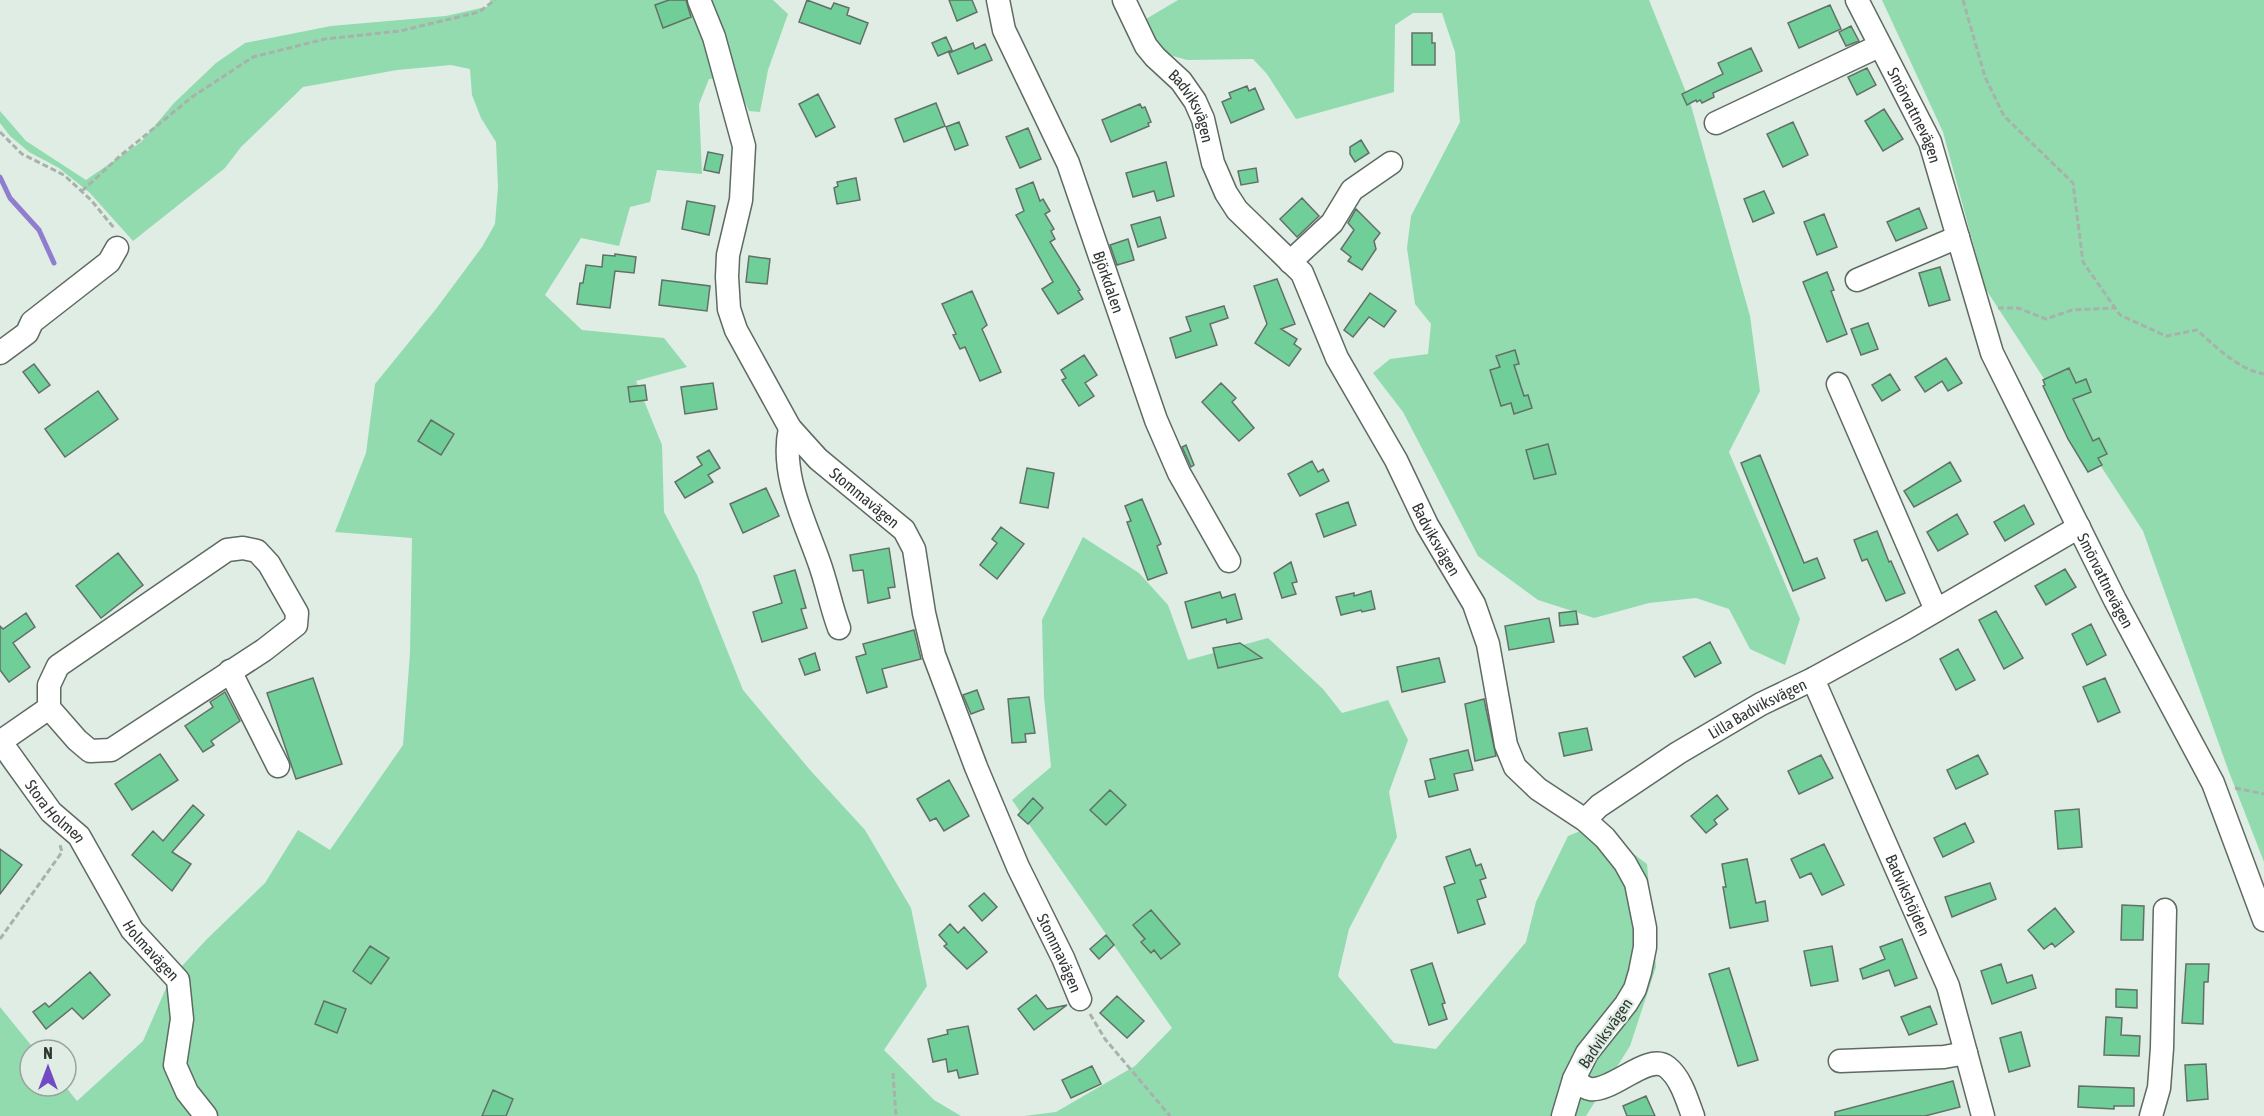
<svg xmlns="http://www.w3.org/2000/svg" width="2264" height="1116" font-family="'Asap Condensed',sans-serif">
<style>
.green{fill:#91dbaf}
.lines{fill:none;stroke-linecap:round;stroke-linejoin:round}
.stream{stroke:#907dcd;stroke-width:5}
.building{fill:#70ce99;stroke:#637068;stroke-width:1.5}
.minor-casing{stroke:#5e6a62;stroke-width:25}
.path{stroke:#a7b2ab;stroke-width:3;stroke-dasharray:6 3;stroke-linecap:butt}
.minor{stroke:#fff;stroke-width:22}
.labels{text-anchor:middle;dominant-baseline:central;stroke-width:4.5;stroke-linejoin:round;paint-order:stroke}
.street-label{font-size:16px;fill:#313633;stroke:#dfede4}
</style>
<rect width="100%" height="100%" fill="#dfede4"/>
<!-- green -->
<path class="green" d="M490,0H773L788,14L768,70L760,112L749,111L733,76L709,79L699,104L702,174L657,170L650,202L630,207L619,246L581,238L545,295L582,330L664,338L687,367L636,381L662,445L664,512L697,575L743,690L810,770L865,830L911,908L927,986L884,1050L934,1100L961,1116H0V1007L35,1050H30V1086H65L77,1101L143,1041L170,979L207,939L265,883L298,830L330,850L403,745L410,653L412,538L335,532L366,453L375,384L436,309L482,247L495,224L498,187L496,142L481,118L472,95L470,69L451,65L397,70L303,87L241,147L225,168L133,241L90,193L59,168L29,152L10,136L0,123V111L26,141L86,180L141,142L174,103L216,63L245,43L331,26L446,16L490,6Z
M1178,0H1649L1690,102L1750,316L1760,391L1729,452L1800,619L1785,665L1750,649L1729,609L1696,598L1649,603L1594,618L1538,600L1478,556L1403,412L1373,373L1390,359L1428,354L1431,324L1415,304L1407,248L1411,216L1460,122L1455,52L1442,13H1413L1395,25L1394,92L1296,119L1267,74L1253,59L1187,60L1166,54L1141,22Z
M1882,0H2264V862L2229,772L2143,531L1985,288L1943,132Z
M1083,537L1139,573L1168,605L1188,660L1268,638L1323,689L1342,713L1388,700L1408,740L1389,792L1397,837L1349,929L1338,976L1394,1043L1436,1049L1526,942L1536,902L1568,836L1595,825L1647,864L1656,967L1630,1046L1586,1116H1024L1056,1112L1135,1066L1172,1028L1012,800L1051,767L1044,697L1042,620Z"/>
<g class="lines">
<!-- stream -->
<path class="stream" d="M0,177L10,198L39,230L54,263"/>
</g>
<!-- building -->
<path class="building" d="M669,0H686L691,17L663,28L655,5Z
M807,0L831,9L834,3L849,8L847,15L868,23L860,44L799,22Z
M949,0H972L977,12L957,21Z
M1830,5L1841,29L1799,48L1788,23Z
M1851,26L1859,41L1846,46L1839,32Z
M1412,33H1432V43H1435V65H1412Z
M946,37L952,50L938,56L932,43Z
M973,43L975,49L985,44L992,60L958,74L949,53Z
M1751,48L1762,71L1713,93L1714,97L1702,103L1700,100L1697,102L1696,100L1687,105L1682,94L1723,74L1718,63Z
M1867,68L1876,85L1857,95L1848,77Z
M1247,86L1249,91L1255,88L1264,109L1231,123L1222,102L1231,98L1229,93Z
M818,94L835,127L816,137L799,104Z
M936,103L945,126L904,142L895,119Z
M1140,104L1142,108L1145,107L1151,122L1148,123L1149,126L1111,142L1102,120Z
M1884,109L1903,139L1883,151L1865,121Z
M959,122L968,145L955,150L946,127Z
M1793,122L1808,155L1783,167L1767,134Z
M1028,128L1041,159L1020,168L1006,137Z
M1361,140L1369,153L1355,162L1350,154V147Z
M708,152L723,155L719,173L704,170Z
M1166,162L1174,196L1157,201L1154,191L1133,197L1126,173Z
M1256,168L1258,182L1241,185L1238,171Z
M856,178L860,200L837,204L834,188L838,186L837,182Z
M1033,182L1040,201L1043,199L1050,211L1045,214L1054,229L1051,231L1055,239L1050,242L1080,290L1078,291L1083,299L1058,314L1042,289L1053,282L1016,215L1024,211L1016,189Z
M1764,191L1774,213L1753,222L1744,199Z
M1302,198L1319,216L1297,237L1280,219Z
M687,201L715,206L709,235L682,229Z
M1919,208L1927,228L1896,241L1887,222Z
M1356,209L1380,233L1374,241L1376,249L1362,270L1348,261L1351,257L1341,249L1354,230L1348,223Z
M1824,214L1837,247L1817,255L1804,222Z
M1160,217L1166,238L1138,247L1131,225Z
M1128,239L1134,260L1117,265L1110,245Z
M615,254L636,257L634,273L615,271L610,308L577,304L580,283H583L586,265L602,267L603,255L615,256Z
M749,256L770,259L767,284L746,282Z
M1940,267L1950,300L1929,306L1919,273Z
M1827,272L1834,290L1831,291L1847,334L1827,342L1803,282Z
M1277,279L1295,324L1281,329L1297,339L1294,344L1301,349L1289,366L1255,343L1267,324L1254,286Z
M662,280L710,286L707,311L659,305Z
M972,291L987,325L982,329L1001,372L980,381L965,347L960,349L953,335L956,334L942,304Z
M1370,293L1396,311L1384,327L1369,317L1353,337L1344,330Z
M1224,306L1228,318L1210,324L1217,345L1176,358L1170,338L1191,331L1186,317Z
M1868,323L1878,349L1861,355L1851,329Z
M1515,350L1519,364L1514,365L1524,396L1528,395L1532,408L1514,414L1511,403L1501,406L1490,370L1500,367L1496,356Z
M1084,355L1097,375L1085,383L1094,396L1079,406L1062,380L1066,378L1061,370Z
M1946,358L1962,383L1948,391L1942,381L1925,392L1915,377Z
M34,364L50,385L39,393L23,372Z
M2069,368L2076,383L2086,379L2091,392L2073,399L2093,441L2099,438L2107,454L2098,458L2102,465L2088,472L2068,439L2043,386L2045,385L2043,380Z
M1890,374L1900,390L1882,401L1872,385Z
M713,383L717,409L685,414L681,387Z
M1221,383L1236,398L1232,402L1254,428L1239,441L1202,402Z
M645,385L647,400L630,402L628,387Z
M98,391L118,419L65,457L45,429Z
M431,420L454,434L441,455L418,441Z
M1548,444L1556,474L1534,479L1526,450Z
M1186,445L1194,465L1191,467L1182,447Z
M709,450L720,468L708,475L713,482L685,498L675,482L702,465L697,457Z
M1760,455L1804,563L1817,558L1825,578L1793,591L1741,463Z
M1312,461L1318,472L1323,469L1329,481L1300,496L1288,474Z
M1950,462L1961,481L1914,507L1904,491Z
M1027,468L1054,473L1048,508L1020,503Z
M766,488L779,516L743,533L730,504Z
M1142,499L1161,544L1157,546L1167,573L1148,580L1127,522L1131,521L1125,506Z
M1348,502L1356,525L1324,537L1316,514Z
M2024,505L2034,524L2005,541L1994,522Z
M1957,514L1968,534L1938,551L1927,532Z
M1001,527L1024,544L997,579L980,565L997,543L992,539Z
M1877,531L1889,562L1891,561L1905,593L1886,601L1867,559L1862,561L1854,540Z
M889,548L895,587L888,588L890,598L868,603L863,570L853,571L850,555Z
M118,553L143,585L101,618L76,586Z
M1291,562L1297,582L1292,583L1296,594L1282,598L1274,573Z
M2065,569L2076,587L2046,605L2035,586Z
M795,570L806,608L801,609L807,628L762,642L753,612L782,603L774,576Z
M1371,591L1375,609L1362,612L1361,610L1341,615L1336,597L1354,593V596Z
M1220,592L1222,598L1235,594L1242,619L1227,623L1226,619L1192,628L1185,602Z
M1576,611L1578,624L1560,626L1559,613Z
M1996,611L2023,658L2004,669L1979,620Z
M26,613L35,627L13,643L30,667L9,682L0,670V626L3,629Z
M1549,618L1554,642L1509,650L1505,626Z
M2091,624L2106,655L2087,665L2072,634Z
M914,630L921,659L882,669L887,687L867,693L856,657L866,654L863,644Z
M1710,642L1721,663L1695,677L1683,657Z
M1240,643L1262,658L1218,668L1213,648Z
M1958,649L1975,680L1956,690L1940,659Z
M815,653L820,670L805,675L799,659Z
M1439,658L1445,682L1402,692L1397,667Z
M313,678L342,764L296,779L267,693Z
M2105,678L2120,712L2098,722L2083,687Z
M977,690L984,709L971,714L963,695Z
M225,692L240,721L211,741L214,745L203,752L185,726L213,707L210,702Z
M1029,697L1035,733L1025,734L1026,742L1012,743L1008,699Z
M1484,699L1496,756L1475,761L1465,704Z
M1587,728L1592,750L1564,756L1559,733Z
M1468,750L1473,770L1454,774L1458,790L1429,797L1425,781L1435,779L1430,759Z
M160,754L178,780L132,810L115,784Z
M1821,755L1833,778L1799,794L1788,771Z
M1978,755L1988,774L1956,789L1947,770Z
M949,780L969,816L944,831L936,818L930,821L917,799Z
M1110,790L1126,805L1106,825L1090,810Z
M1717,795L1728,809L1714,820L1717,824L1706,833L1691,816Z
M1033,798L1043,808L1028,824L1018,815Z
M193,805L204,815L172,852L191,864L172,891L132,855L153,831L163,841Z
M2079,809L2082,847L2058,849L2055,811Z
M1965,823L1974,842L1943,857L1934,838Z
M1824,844L1844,885L1822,895L1811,873L1800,878L1791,859Z
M0,849L22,865L0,894Z
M1470,849L1476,866L1481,864L1486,878L1480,880L1486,897L1477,900L1485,924L1458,933L1444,887L1455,883L1446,857Z
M1747,859L1756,903L1765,901L1768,921L1730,928L1723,887H1726L1722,864Z
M1990,883L1996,899L1952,917L1945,897Z
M984,893L997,907L982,921L969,906Z
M2122,905L2144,906L2143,940H2121Z
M2055,908L2074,932L2055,947L2052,943L2044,949L2028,930Z
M1151,910L1180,944L1161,959L1154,950L1151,953L1141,942L1145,939L1133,925Z
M950,924L958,933L964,927L987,952L967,969L944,946L947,944L939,935Z
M1106,935L1114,945L1099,959L1090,949Z
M1902,939L1917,978L1895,986L1889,970L1863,979L1860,969L1885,959L1880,947Z
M370,946L389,958L371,984L353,971Z
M1832,946L1838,981L1811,986L1804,951Z
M1432,963L1445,1003L1442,1004L1447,1019L1429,1025L1411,970Z
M2001,964L2007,983L2032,975L2036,988L1992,1004L1981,971Z
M2186,964H2209L2208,982H2204L2203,1024L2182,1023Z
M1729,968L1758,1060L1738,1066L1709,974Z
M90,972L110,995L83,1019L72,1008L46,1029L33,1012L45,1003L49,1007Z
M2116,989L2137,990V1008L2116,1007Z
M1036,995L1047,1009L1067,1005L1034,1030L1018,1009Z
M1117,996L1144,1021L1127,1038L1100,1013Z
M324,1001L346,1009L337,1033L315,1024Z
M1930,1006L1937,1024L1909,1035L1901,1017Z
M2106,1017L2122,1018L2121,1035L2140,1036L2139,1056L2104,1055Z
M968,1026L978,1074L959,1078L957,1070L948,1072L946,1059L933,1062L928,1039L948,1034L947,1030Z
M2021,1032L2030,1066L2009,1072L2000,1038Z
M2206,1064L2208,1099L2187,1101L2185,1065Z
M1092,1066L1101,1084L1071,1098L1062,1080Z
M1953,1081L1960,1107L1925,1116H1835V1112Z
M2079,1086L2134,1088V1106H2114V1109L2078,1107Z
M493,1090L513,1099L506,1116H482Z
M1646,1096L1655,1116H1627L1623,1106Z"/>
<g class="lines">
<!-- minor casing -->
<g class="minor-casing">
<g id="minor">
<path id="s1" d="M699,0L714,37L744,146L741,200L728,255L727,277L729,309L736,330L790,428L818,459L904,530L914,549L924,613L934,655L976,767L1018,867L1063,958L1080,999"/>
<path id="s2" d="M998,0L1004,30L1068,163L1156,420L1179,473L1229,561"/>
<path id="s3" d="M1124,0L1146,46L1155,57L1181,81L1195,101L1203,119L1213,163L1226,193L1237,210L1302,273L1337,358L1396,460L1427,525L1474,604L1488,644L1506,745L1515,767L1538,789L1585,820L1605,838L1625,863L1636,883L1645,928V947L1640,972L1635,989L1626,1004L1587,1053L1574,1079L1563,1116"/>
<path id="s4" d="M1857,0L1930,142L1992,353L2115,600L2213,783L2264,920"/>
<path d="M1716,123L1879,46"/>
<path d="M1290,262L1332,223L1352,190L1391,163"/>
<path d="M1857,280L1958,237"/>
<path d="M0,353L27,333L32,322L109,262L117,248"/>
<path d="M1838,384L1936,610"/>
<path d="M790,428C780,474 804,519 819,562C827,584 831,607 839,628"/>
<path d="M230,671L278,766"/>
<path id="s5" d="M1813,679L1948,986L1983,1116"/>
<path id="s6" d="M0,741L51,812L79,836L132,930L178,980L182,1019L175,1065L187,1092L206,1116"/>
<path d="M0,742L49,708V685L58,666L227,550L243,548L257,551L269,564L297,613L296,625L264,650L111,750L90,751L77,740L49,708"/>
<path id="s7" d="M1585,820L1599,806L1678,753L1761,704L1813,679L1906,628L2079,527"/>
<path d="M1840,1061L1944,1057L1966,1053"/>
<path d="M1574,1079C1579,1083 1584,1088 1590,1089C1613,1092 1648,1052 1667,1067C1681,1078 1687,1100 1693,1116"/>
<path d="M2151,1116L2159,1088L2162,1048L2165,910"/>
</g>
</g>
<!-- path -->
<path class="path" d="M1963,0L1985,77L2004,116L2073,183L2083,262L2120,315L2166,336L2197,330C2217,348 2238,369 2264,374
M0,132L22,154L64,175L91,200L114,228
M82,191L120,156L192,97L253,57L325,39L400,31L479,12L495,0
M1998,308H2018L2046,319L2072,310L2114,308
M2235,788L2264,794
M0,939L62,852L60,845
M1090,1014L1105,1039L1170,1116
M893,1073L896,1116"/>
<!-- minor -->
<use href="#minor" class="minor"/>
</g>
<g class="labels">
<!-- street labels -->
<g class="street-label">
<text stroke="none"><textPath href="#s3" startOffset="128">Badviksvägen</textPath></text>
<text stroke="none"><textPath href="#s4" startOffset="129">Smörvattnevägen</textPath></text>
<text stroke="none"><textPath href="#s2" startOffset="304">Björkdalen</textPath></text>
<text stroke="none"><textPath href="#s1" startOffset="554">Stommavägen</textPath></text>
<text stroke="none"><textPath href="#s3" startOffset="632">Badviksvägen</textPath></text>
<text stroke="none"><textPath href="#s4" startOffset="634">Smörvattnevägen</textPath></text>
<text stroke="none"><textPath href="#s7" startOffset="206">Lilla Badviksvägen</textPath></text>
<text stroke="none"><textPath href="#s6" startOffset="90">Stora Holmen</textPath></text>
<text stroke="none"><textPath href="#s5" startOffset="236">Badvikshöjden</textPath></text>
<text stroke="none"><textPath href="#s6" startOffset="260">Holmavägen</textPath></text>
<text stroke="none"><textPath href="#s1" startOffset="1058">Stommavägen</textPath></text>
<text transform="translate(1605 1033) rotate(-55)">Badviksvägen</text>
</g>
</g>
<!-- north arrow -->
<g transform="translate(48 1068)"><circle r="28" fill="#dfede4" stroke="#99a49d" stroke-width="1.5"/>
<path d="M0-4.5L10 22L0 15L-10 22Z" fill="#714bc4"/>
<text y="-9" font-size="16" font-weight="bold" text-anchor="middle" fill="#313633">N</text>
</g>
</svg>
